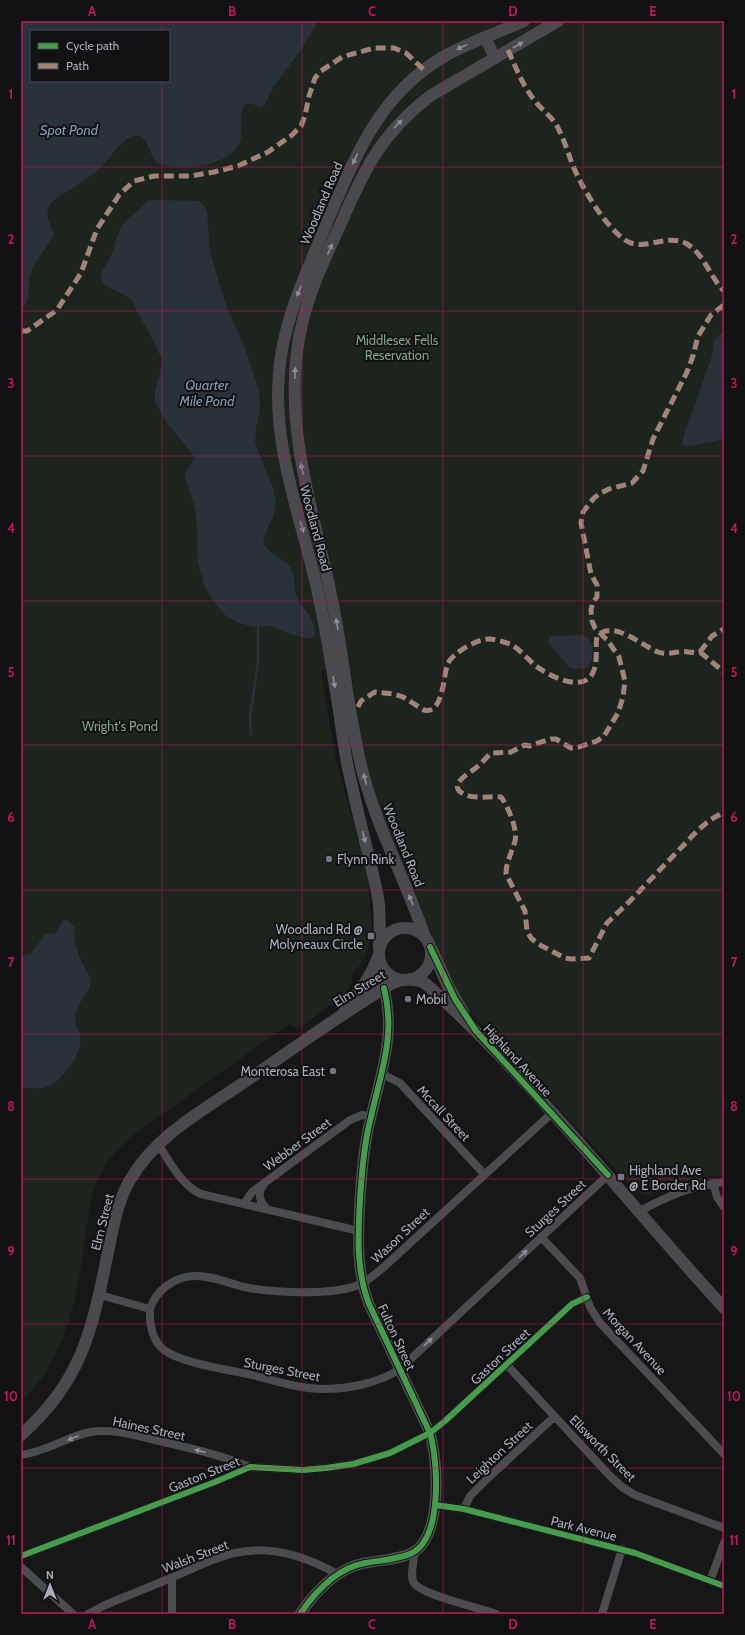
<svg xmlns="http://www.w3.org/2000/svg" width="745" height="1635" font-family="Cabin,sans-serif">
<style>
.green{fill:#1d241e;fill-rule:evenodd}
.water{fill:#2a3239;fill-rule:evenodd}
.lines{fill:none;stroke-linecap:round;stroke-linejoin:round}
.stream{stroke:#2a3239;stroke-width:2.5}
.minor{stroke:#4b4c50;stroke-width:8}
.tertiary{stroke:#4b4c50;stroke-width:11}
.secondary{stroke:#4a4a4e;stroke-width:12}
.quiet{stroke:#a18479;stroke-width:5;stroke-dasharray:10 5;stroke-linecap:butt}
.cycleway-casing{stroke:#111113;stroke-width:8}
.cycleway{stroke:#469c4c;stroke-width:6}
.oneway{fill:#8c8f98}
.oneway2{fill:#8c9099}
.grid{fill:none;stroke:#c2185b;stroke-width:1;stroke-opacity:0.55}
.poi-dot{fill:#757880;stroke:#111113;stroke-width:1.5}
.labels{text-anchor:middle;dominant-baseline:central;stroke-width:4;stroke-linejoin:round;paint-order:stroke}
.street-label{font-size:13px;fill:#a8adb8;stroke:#111113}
.park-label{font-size:13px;fill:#7fa381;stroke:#111113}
.poi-label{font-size:13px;fill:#a8adb8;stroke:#111113;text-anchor:start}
.water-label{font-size:14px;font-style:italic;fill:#7f9bb3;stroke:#111113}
.neatline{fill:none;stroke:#c2185b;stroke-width:1.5}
.grid-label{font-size:13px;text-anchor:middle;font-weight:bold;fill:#c2185b}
</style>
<rect width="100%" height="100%" fill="#171717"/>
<!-- green -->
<path class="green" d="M21,21H714L724,24V1175L693,1179L647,1196L636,1192L461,1002L443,969L421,907L393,844L373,789L363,749L351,672L321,670L335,755L368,879L372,930L368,950L361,964L353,973L351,984L348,991L300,1028H296L289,1024C255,1048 222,1072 188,1096C158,1118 122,1137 102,1171C90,1192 89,1216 85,1240C77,1299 66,1359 21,1402ZM31,31H169V81H31Z"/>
<!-- water -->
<path class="water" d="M21,21H318L301,50L273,87L264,106L260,108L251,103L244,105C237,119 244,129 240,141C231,168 177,172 155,162C150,154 149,140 140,136C128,130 110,158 103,165C96,172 87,179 79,184C70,191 55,196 49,206C44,216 51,225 54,235C46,249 32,263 29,280C28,291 31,299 21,310ZM31,31H169V81H31Z
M156,200L199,201L205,207L207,214L210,251L217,276L227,308L245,348L259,390L260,409L256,429L255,443L273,488L276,503L273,518L270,522L263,542C268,554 282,557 290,567C297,577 292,591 298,600C304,610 322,626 312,638H305L290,634L271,626L254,627L239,623L225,615L213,601L203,583L201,573L198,563L196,512L186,479L185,473L194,459L193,455L167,423L155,402V391L160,373L162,360L154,342L130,298L110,288L103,283L100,275L112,254L116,240L122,225L148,201Z
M724,331V437L720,440L686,447L682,445L683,438L712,356L714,340Z
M583,635L589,639C594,648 594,660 587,668L575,669L569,667L548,642L550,636Z
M63,920L68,921L74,927L75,943L80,959L91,979L89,989L80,1003L75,1015L76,1026C91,1044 64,1081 46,1087C39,1090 29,1087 21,1088V956L30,955L45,934L56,933Z"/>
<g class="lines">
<!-- stream -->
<path class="stream" d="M251,734L250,718L258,661V626"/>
<!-- minor -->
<path class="minor" d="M382,1074L400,1083L484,1174
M158,1144C170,1162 181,1185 201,1194L359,1231
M713,1183L717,1197L724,1207
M264,1184C257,1192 259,1204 269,1210
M244,1204L252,1192L350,1120L362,1115L371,1116
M638,1212C668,1196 690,1186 724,1182
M541,1237L580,1278L590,1307L600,1323L724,1454
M100,1295L150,1309C149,1323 152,1341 164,1350C181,1363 230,1370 252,1375C275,1381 300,1389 324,1389C348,1389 379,1383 400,1369L608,1175
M150,1309C156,1290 174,1277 194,1276C210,1275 228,1283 244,1287C273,1293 334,1296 361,1284C370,1279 378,1272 385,1266L552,1113
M507,1365L610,1476L622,1487L635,1495L724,1528
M21,1455C46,1452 66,1437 90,1432C113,1428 137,1436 159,1441C190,1448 221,1455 250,1467
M435,1505L464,1509L635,1553L724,1586
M464,1509L470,1496L487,1479L554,1417
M414,1552C415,1561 409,1575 414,1583C421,1595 481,1608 496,1614
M21,1556L215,1482L250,1467L303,1470L326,1468L353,1464L390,1453L430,1433L445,1421L572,1304L587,1297
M21,1567L73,1614
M710,1581L724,1543
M88,1614L103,1606C126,1596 150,1587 173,1577C193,1569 214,1557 235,1553C270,1545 307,1557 337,1574
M172,1614V1578
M602,1614L622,1549"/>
<!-- tertiary -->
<path class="tertiary" d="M300,1614C315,1592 337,1568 365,1563C381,1560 398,1560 412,1553C443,1537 438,1461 430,1433L369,1304C356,1270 358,1235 360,1199C362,1171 364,1144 371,1117C381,1072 396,1035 384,988"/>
<!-- secondary -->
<path class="secondary" d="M485,37L495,58
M379 954a26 26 0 1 1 52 0a26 26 0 1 1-52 0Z
M425,937C407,883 379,832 364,777C348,718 344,655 331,595C312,504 279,413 303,320C311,286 327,255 341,223C365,168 381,134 430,96L558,21
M379,947C380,933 380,919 379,905C377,886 371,868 367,849C360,822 354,795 348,768C344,749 342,730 339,711C333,674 327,636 319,598C304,524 272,451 279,373C283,319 308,270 328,220C356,155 379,95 443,57C469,42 497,33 524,21
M432,950L448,986L464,1014
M410,979L420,981L426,984C535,1082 625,1200 724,1308
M345,1008C360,992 371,977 378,957
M21,1435C81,1382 92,1331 107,1257C113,1230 116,1204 130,1180C156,1135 204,1110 246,1081C294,1048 341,1014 391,984L401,980"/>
<!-- quiet -->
<path class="quiet" d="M508,50C516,68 523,86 535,101C542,110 552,117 557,126C564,139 568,153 573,166C583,189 604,225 625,240C644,253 667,232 687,244C704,254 710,277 724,291
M724,305L711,315L698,336L693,356L687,372L653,439L643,471L632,483L609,489L601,493L594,498L583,512L581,523L591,574L597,585V597L593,602L591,610L592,621L595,628L608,641L619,657L625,681L623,697L618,713L604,736L597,741L579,747L571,748L556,739H551L529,746L525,745L511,752L491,753C486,758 482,763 477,767C470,773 444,786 466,795C476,799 491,796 501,797C508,806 518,830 515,841C512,852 506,862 506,874L525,911L527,931L531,938L538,944L565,958L571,959L589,958L607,923L630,901L698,830L710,820L724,812
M21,331H27L57,310L81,273L97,229L119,195L134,181L154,176H191L214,172L238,166L268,152L292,135L301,126L305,116L309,96L315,78L321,71L342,57L374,48H394L406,53L424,70
M700,652L712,636L724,629
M700,652L724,672
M358,707L361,701L375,692L394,694L403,697L424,710C444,715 443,674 448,663C454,652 477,639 489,639C496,639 504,642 510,644C520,649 527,659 536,666C549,676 586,695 594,670C598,659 595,647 597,636C613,619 642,646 658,652C668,656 678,650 688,652C694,652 695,654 700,652"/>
<!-- cycleway casing -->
<g class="cycleway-casing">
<path id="cycleway" d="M430,947L455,999L476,1031L608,1175
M435,1505L464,1509L635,1553L724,1586
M21,1556L215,1482L250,1467L303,1470L326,1468L353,1464L390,1453L430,1433L445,1421L572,1304L587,1297
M300,1614C315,1592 337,1568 365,1563C381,1560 398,1560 412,1553C443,1537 438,1461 430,1433L369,1304C356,1270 358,1235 360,1199C362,1171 364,1144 371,1117C381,1072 396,1035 384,988"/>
</g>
<!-- cycleway -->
<use href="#cycleway" class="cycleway"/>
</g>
<!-- one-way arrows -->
<defs><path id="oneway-solid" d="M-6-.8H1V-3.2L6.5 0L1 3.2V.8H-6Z"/></defs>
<g class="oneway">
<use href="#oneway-solid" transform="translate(518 45) rotate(-29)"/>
<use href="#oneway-solid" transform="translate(462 47) rotate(154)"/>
<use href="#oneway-solid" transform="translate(398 124) rotate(-46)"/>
<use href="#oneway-solid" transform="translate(355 159) rotate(115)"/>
<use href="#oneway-solid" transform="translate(330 249) rotate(-66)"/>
<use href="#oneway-solid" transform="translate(299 291) rotate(113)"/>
<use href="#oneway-solid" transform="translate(295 373) rotate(-88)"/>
<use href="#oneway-solid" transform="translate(302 469) rotate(-101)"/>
<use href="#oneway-solid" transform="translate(302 527) rotate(74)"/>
<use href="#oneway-solid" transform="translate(337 624) rotate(-100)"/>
<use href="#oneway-solid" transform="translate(334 682) rotate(80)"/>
<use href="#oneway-solid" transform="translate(365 779) rotate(-105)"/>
<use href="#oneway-solid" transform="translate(364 837) rotate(77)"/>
<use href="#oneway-solid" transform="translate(411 900) rotate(-113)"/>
</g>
<g class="oneway2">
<use href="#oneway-solid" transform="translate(523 1254) rotate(-43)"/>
<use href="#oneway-solid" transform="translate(428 1342) rotate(-43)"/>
<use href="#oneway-solid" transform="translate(73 1438) rotate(158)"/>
<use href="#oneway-solid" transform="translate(200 1451) rotate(-166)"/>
</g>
<!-- grid -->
<path class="grid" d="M162,21V31M302,21V1614M443,21V1614M583,21V1614M162,81V1614M21,167H724M21,311H724M21,456H724M21,601H724M21,745H724M21,890H724M21,1034H724M21,1179H724M21,1324H724M21,1468H724"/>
<!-- markers -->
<g class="poi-dot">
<circle cx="329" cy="859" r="4"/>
<rect x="367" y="932" width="8" height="8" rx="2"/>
<circle cx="408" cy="999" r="4"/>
<circle cx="333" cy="1071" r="4"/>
<rect x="617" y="1173" width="8" height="8" rx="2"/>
</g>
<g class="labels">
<!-- street labels -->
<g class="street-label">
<text transform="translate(321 203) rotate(-67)">Woodland Road</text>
<text transform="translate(316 528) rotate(75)">Woodland Road</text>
<text transform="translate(404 845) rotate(68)">Woodland Road</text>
<text transform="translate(359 988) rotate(-31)">Elm Street</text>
<text transform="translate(518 1060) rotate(47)">Highland Avenue</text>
<text transform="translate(444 1113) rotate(47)">Mccall Street</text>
<text transform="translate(297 1144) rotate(-36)">Webber Street</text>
<text transform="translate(555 1208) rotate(-43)">Sturges Street</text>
<text transform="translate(102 1222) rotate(-76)">Elm Street</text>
<text transform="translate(400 1235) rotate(-43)">Wason Street</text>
<text transform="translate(397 1337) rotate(65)">Fulton Street</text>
<text transform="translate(635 1341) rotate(47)">Morgan Avenue</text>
<text transform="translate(500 1356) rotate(-43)">Gaston Street</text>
<text transform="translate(282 1369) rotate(11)">Sturges Street</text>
<text transform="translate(149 1428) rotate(12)">Haines Street</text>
<text transform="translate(603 1448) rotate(45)">Ellsworth Street</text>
<text transform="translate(499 1452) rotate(-43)">Leighton Street</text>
<text transform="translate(204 1474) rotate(-22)">Gaston Street</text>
<text transform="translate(584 1528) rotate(14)">Park Avenue</text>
<text transform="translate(195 1556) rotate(-21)">Walsh Street</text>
</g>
<!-- park labels -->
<g class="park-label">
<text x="397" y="340">Middlesex Fells<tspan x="397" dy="15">Reservation</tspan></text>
<text x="120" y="726">Wright's Pond</text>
</g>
<!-- poi labels -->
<g class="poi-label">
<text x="337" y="859">Flynn Rink</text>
<text x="363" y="929" text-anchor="end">Woodland Rd @<tspan x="363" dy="15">Molyneaux Circle</tspan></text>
<text x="416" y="999">Mobil</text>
<text x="325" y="1071" text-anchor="end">Monterosa East</text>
<text x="629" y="1170">Highland Ave<tspan x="629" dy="15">@ E Border Rd</tspan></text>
</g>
<!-- water labels -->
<g class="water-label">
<text x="69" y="130">Spot Pond</text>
<text x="207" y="385">Quarter<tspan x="207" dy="16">Mile Pond</tspan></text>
</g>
</g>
<!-- border -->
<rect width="745" height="1635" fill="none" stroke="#111113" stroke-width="44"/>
<!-- legend -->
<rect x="30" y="30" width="140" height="52" fill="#111113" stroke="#4d4f55"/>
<rect x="38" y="43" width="20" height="6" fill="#469c4c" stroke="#4d4f55"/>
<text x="66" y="50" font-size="12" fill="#a8adb8">Cycle path</text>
<rect x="38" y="63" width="20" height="6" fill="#a18479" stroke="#4d4f55"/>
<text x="66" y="70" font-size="12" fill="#a8adb8">Path</text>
<!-- north arrow -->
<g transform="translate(50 1585)" stroke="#111113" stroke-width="3" paint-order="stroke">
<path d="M0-3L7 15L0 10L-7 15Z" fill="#a8adb8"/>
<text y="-6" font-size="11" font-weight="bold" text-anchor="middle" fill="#a8adb8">N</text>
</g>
<rect x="22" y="22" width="701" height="1591" class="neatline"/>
<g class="grid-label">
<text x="92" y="16">A</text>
<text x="232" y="16">B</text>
<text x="372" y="16">C</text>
<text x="513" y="16">D</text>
<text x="653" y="16">E</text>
<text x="11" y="99">1</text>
<text x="734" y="99">1</text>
<text x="11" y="244">2</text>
<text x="734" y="244">2</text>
<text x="11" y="388">3</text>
<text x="734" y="388">3</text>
<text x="11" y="533">4</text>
<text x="734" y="533">4</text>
<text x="11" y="677">5</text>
<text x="734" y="677">5</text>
<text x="11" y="822">6</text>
<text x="734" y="822">6</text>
<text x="11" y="967">7</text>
<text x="734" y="967">7</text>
<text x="11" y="1111">8</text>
<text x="734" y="1111">8</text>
<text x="11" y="1256">9</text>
<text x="734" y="1256">9</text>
<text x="11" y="1401">10</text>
<text x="734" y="1401">10</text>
<text x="11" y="1545">11</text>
<text x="734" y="1545">11</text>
<text x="92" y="1629">A</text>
<text x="232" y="1629">B</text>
<text x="372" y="1629">C</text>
<text x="513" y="1629">D</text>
<text x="653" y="1629">E</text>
</g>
</svg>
